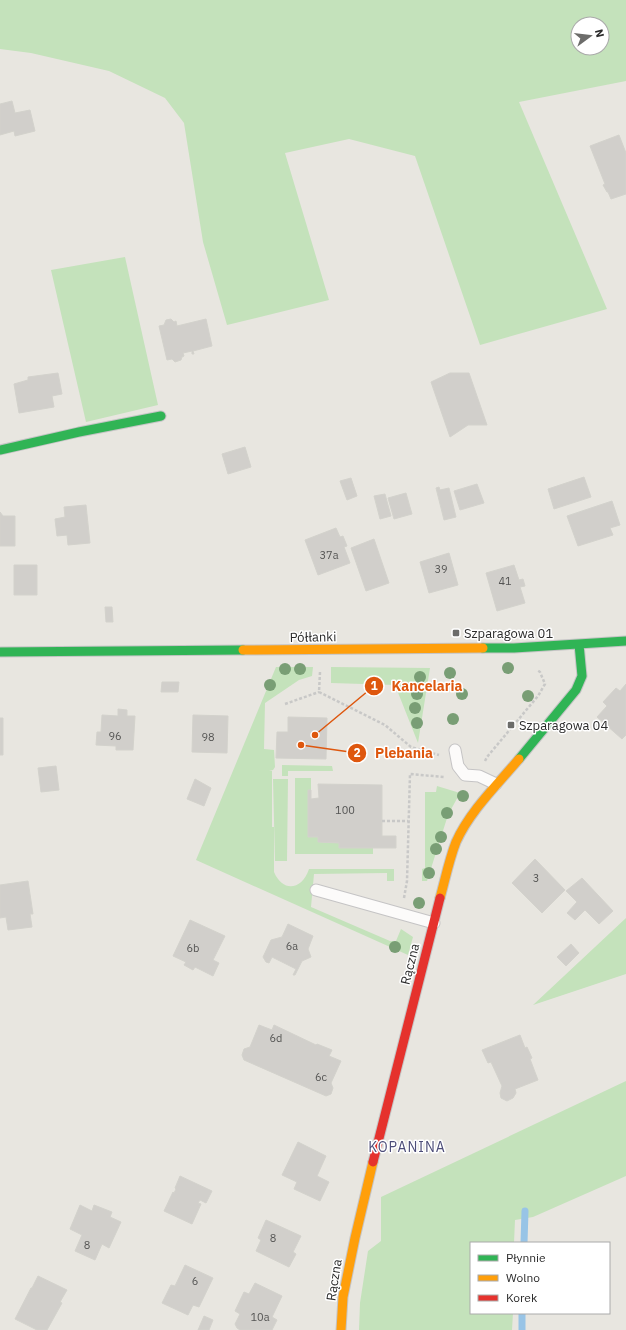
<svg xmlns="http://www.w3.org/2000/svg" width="626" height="1330" font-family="'IBM Plex Sans',sans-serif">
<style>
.green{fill:#c4e2bb;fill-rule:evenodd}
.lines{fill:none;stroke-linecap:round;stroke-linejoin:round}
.stream{stroke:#98c4e6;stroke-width:7}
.building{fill:#d1cfcb;stroke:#d3d2cc}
.lane-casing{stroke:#c5c4c5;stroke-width:13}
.fast-casing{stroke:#c5c4c5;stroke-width:11}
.slow-casing{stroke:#c5c4c5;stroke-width:11}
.jam-casing{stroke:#c5c4c5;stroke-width:11}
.path{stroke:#c8c8c7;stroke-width:2.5;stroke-dasharray:3 2;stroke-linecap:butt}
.lane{stroke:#fcfbfa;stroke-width:11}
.fast{stroke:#30b455;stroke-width:9}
.slow{stroke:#ff9f0a;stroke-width:9}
.jam{stroke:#e5322d;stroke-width:9}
.tree{fill:#799e75}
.poi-dot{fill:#6c6c6a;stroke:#fff;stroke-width:1.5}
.labels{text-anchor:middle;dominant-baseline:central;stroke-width:3;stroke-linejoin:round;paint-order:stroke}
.number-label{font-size:11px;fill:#545453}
.poi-label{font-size:13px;fill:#2a2a2a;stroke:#fff;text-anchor:start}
.street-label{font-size:13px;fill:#2a2a2a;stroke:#fff}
.neighbourhood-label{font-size:14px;letter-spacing:1px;fill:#4d4d79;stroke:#fff}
.leader{fill:none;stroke:#de570e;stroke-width:1.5}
.callout-dot{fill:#de570e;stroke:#fff;stroke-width:1.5}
.mark-label{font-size:12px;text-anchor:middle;font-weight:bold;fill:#fff}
.callout-label{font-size:14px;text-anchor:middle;font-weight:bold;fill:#de570e;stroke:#fff;stroke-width:3;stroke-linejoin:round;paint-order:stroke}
</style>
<rect width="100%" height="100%" fill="#e8e6e0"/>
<!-- green -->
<path class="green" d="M0,0H626V81L519,102L607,309L480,345L415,156L349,139L285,153L329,300L227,325L203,242L184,123L165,98L109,71L31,53L0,49ZM578,24H602V48H578Z
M125,257L158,405L86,422L51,270Z
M276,667H313L312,676L299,680L265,703L264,749L274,750L275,767L273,770L269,771H272V827H274V872C283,893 302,890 309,869H394V881H387V873L314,874L311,907L390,941H396L401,929L413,937L408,955L196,860Z
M331,667L430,668L418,743L395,685L331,683Z
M282,765L332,766L333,771H288V776H282Z
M295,778H311V790H308V837H318L319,842L339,843V848H373V854H295Z
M273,779H288L287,861H275Z
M437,786L460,793L448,815L427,881H422V869L425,868V792H436Z
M626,918V974L533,1005Z
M626,1081V1176L533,1217L515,1220L514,1243H471V1313H513L512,1330H359L360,1303L368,1251L381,1241V1197Z"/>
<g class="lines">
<!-- stream -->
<path class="stream" d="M524,1243L525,1211
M522,1330V1313"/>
</g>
<!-- building -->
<path class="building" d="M12,101L15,113L30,110L35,131L15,136L14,131L0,135V104Z
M619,135L626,153V194L611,199L608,192H607L603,185L605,184L590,146Z
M171,319L174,322L176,321L177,326L206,319L212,346L193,351L194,354H192V351L183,353L184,356L182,357L181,360L175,362L172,359L167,360L159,326L164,325L166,320Z
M58,373L62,394L52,396L54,407L19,413L14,384L28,380V377Z
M450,373H469L487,425H468L450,437L431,382Z
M245,447L251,467L228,474L222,454Z
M584,477L591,497L554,509L548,489Z
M351,478L357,496L347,500L340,481Z
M477,484L484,503L460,510L454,491Z
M439,487L440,490L449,488L456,517L444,520L436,488Z
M406,493L412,514L394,519L388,498Z
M385,494L391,516L380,519L374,496Z
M612,501L620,525L610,528L613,535L578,546L567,516Z
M86,505L90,543L68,545L67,535L57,536L55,519L65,517L64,507Z
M0,512L3,516H15V546H0Z
M336,528L340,537L343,536L347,546L344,547L350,563L318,575L305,540Z
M374,539L389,583L366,591L351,548Z
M449,553L458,585L429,593L420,562Z
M14,565H37V595H14Z
M514,565L519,580L523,579L525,586L520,587L525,603L497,611L486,573Z
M105,607H112L113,622H106Z
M162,682H179L178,692H161Z
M626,684V735L622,739L597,717L607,706L603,702L616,688L620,691Z
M118,709L127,710V716H135L133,750H116V746L96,745L97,732H101L102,715L118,716Z
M193,715L228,716L227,753L192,752Z
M288,717L327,718L326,759L276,758L277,732H288Z
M0,718H3V755H0Z
M56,766L59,790L41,792L38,768Z
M195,779L211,788L204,806L187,799Z
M318,784L382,785V836H396V848H339V843L318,842V837H308V790H311V799L319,798Z
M535,859L565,890L542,913L512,883Z
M582,878L613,911L599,924L585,910L575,920L567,913L577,902L566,891Z
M28,881L33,914H30L32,927L8,930L6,917L0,918V885Z
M190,920L225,936L213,960L219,963L213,976L195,967L193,970L184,965L186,962L173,956Z
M288,924L313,936L308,949L311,957L302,961L295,975H293L296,969L272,957L269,963L266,962L263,957L271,940L282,937Z
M571,944L579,953L566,966L557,957Z
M259,1025L272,1030L274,1025L316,1045L317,1044L332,1050L329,1056L341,1061L331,1083L333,1088L331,1094L326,1096L244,1060L242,1055L244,1049L250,1047Z
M520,1035L525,1048L527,1047L532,1058L530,1059L538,1080L515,1089L516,1093L513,1098L507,1101L501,1098L500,1093L502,1086L491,1062L488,1063L482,1050Z
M298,1142L326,1156L317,1176L329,1182L320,1201L294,1189L297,1182L282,1175Z
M180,1176L212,1191L206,1203L200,1200L198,1203L201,1204L192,1224L164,1211L173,1192L174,1193L176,1189L175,1188Z
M80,1205L92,1211L94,1205L112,1212L110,1217L121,1222L109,1248L102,1244L95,1260L75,1251L82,1235L70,1229Z
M266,1220L301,1236L293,1252L296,1254L289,1267L256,1251L261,1240L258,1238Z
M185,1265L213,1278L199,1307L193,1305L188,1315L162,1303L171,1285L175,1286Z
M38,1276L67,1290L60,1302L62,1303L47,1330H37L15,1319L31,1288H32Z
M255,1283L282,1296L272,1317L277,1320L272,1330H240L237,1328L235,1324L240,1314L235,1311L244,1292L249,1294Z
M204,1316L213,1320L209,1330H198Z"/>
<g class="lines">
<!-- lane casing -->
<g class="lane-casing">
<path id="lane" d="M455,750L458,766L465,775L479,776L496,784
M316,890L434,923"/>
</g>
<!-- fast casing -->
<g class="fast-casing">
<path id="fast" d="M0,450L79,432L161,416
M483,648H514L626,641
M0,652L243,650
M519,759L576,690L582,676L579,644"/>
</g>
<!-- slow casing -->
<g class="slow-casing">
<path id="slow" d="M243,650L483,648
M440,898C445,880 449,860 456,842C470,811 497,785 519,759
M341,1330L343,1297L355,1238L373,1162"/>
</g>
<!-- jam casing -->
<g class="jam-casing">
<path id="jam" d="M373,1162L440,898"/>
</g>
<!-- path -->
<path class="path" d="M320,672L319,692L385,725L411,747L439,755
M285,704L319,692
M485,761L487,757L538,696L545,684L540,672L537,670
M382,821H408
M404,898L407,881L410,774L444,777"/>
<!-- lane -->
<use href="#lane" class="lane"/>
<!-- fast -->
<use href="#fast" class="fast"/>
<!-- slow -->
<use href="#slow" class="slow"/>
<!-- jam -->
<use href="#jam" class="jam"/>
</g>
<!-- trees -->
<g class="tree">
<circle cx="508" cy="668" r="6"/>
<circle cx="285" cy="669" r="6"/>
<circle cx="300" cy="669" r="6"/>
<circle cx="450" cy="673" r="6"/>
<circle cx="420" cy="677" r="6"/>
<circle cx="270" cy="685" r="6"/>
<circle cx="417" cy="694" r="6"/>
<circle cx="462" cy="694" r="6"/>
<circle cx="528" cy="696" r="6"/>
<circle cx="415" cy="708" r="6"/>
<circle cx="453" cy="719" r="6"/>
<circle cx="417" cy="723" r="6"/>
<circle cx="463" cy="796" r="6"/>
<circle cx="447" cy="813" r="6"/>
<circle cx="441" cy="837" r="6"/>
<circle cx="436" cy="849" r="6"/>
<circle cx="429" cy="873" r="6"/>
<circle cx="419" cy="903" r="6"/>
<circle cx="395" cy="947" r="6"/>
</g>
<!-- markers -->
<g class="poi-dot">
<rect x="452" y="629" width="8" height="8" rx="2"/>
<rect x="507" y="721" width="8" height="8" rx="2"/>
</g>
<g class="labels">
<!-- number labels -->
<g class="number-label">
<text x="329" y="555">37a</text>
<text x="441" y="569">39</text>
<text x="505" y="581">41</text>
<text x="115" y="736">96</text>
<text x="208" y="737">98</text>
<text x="345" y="810">100</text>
<text x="536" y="878">3</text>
<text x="292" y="946">6a</text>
<text x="193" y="948">6b</text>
<text x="276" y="1038">6d</text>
<text x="321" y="1077">6c</text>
<text x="273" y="1238">8</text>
<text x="87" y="1245">8</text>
<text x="195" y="1281">6</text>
<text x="260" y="1317">10a</text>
</g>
<!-- poi labels -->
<g class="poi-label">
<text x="464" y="633">Szparagowa 01</text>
<text x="519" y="725">Szparagowa 04</text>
</g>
<!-- street labels -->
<g class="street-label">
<text transform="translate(313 637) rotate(-1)">Półłanki</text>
<text transform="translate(410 964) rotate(-76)">Rączna</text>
<text transform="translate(334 1280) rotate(-81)">Rączna</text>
</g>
<!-- neighbourhood labels -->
<g class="neighbourhood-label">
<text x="407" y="1147">KOPANINA</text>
</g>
</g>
<!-- callouts -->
<path class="leader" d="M315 735L374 686M301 745L357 753"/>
<g class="callout-dot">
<circle cx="315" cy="735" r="4"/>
<circle cx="301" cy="745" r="4"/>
<circle cx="374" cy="686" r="10"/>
<circle cx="357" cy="753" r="10"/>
</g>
<g class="mark-label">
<text x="374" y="690">1</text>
<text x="357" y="757">2</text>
</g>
<g class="callout-label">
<text x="427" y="691">Kancelaria</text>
<text x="404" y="758">Plebania</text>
</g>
<!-- legend -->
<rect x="470" y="1242" width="140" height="72" fill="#ffffff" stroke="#aaaaaa"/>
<rect x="478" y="1255" width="20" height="6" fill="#30b455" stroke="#aaaaaa"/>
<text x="506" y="1262" font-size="12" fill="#2a2a2a">Płynnie</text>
<rect x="478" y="1275" width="20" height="6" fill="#ff9f0a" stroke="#aaaaaa"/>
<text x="506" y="1282" font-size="12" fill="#2a2a2a">Wolno</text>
<rect x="478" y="1295" width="20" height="6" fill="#e5322d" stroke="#aaaaaa"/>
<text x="506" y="1302" font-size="12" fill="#2a2a2a">Korek</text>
<!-- north arrow -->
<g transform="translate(590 36) rotate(75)"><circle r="19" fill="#ffffff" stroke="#aaaaaa"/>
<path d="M0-3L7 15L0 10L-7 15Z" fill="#6c6c6a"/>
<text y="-6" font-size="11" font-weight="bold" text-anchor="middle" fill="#2a2a2a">N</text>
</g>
</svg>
